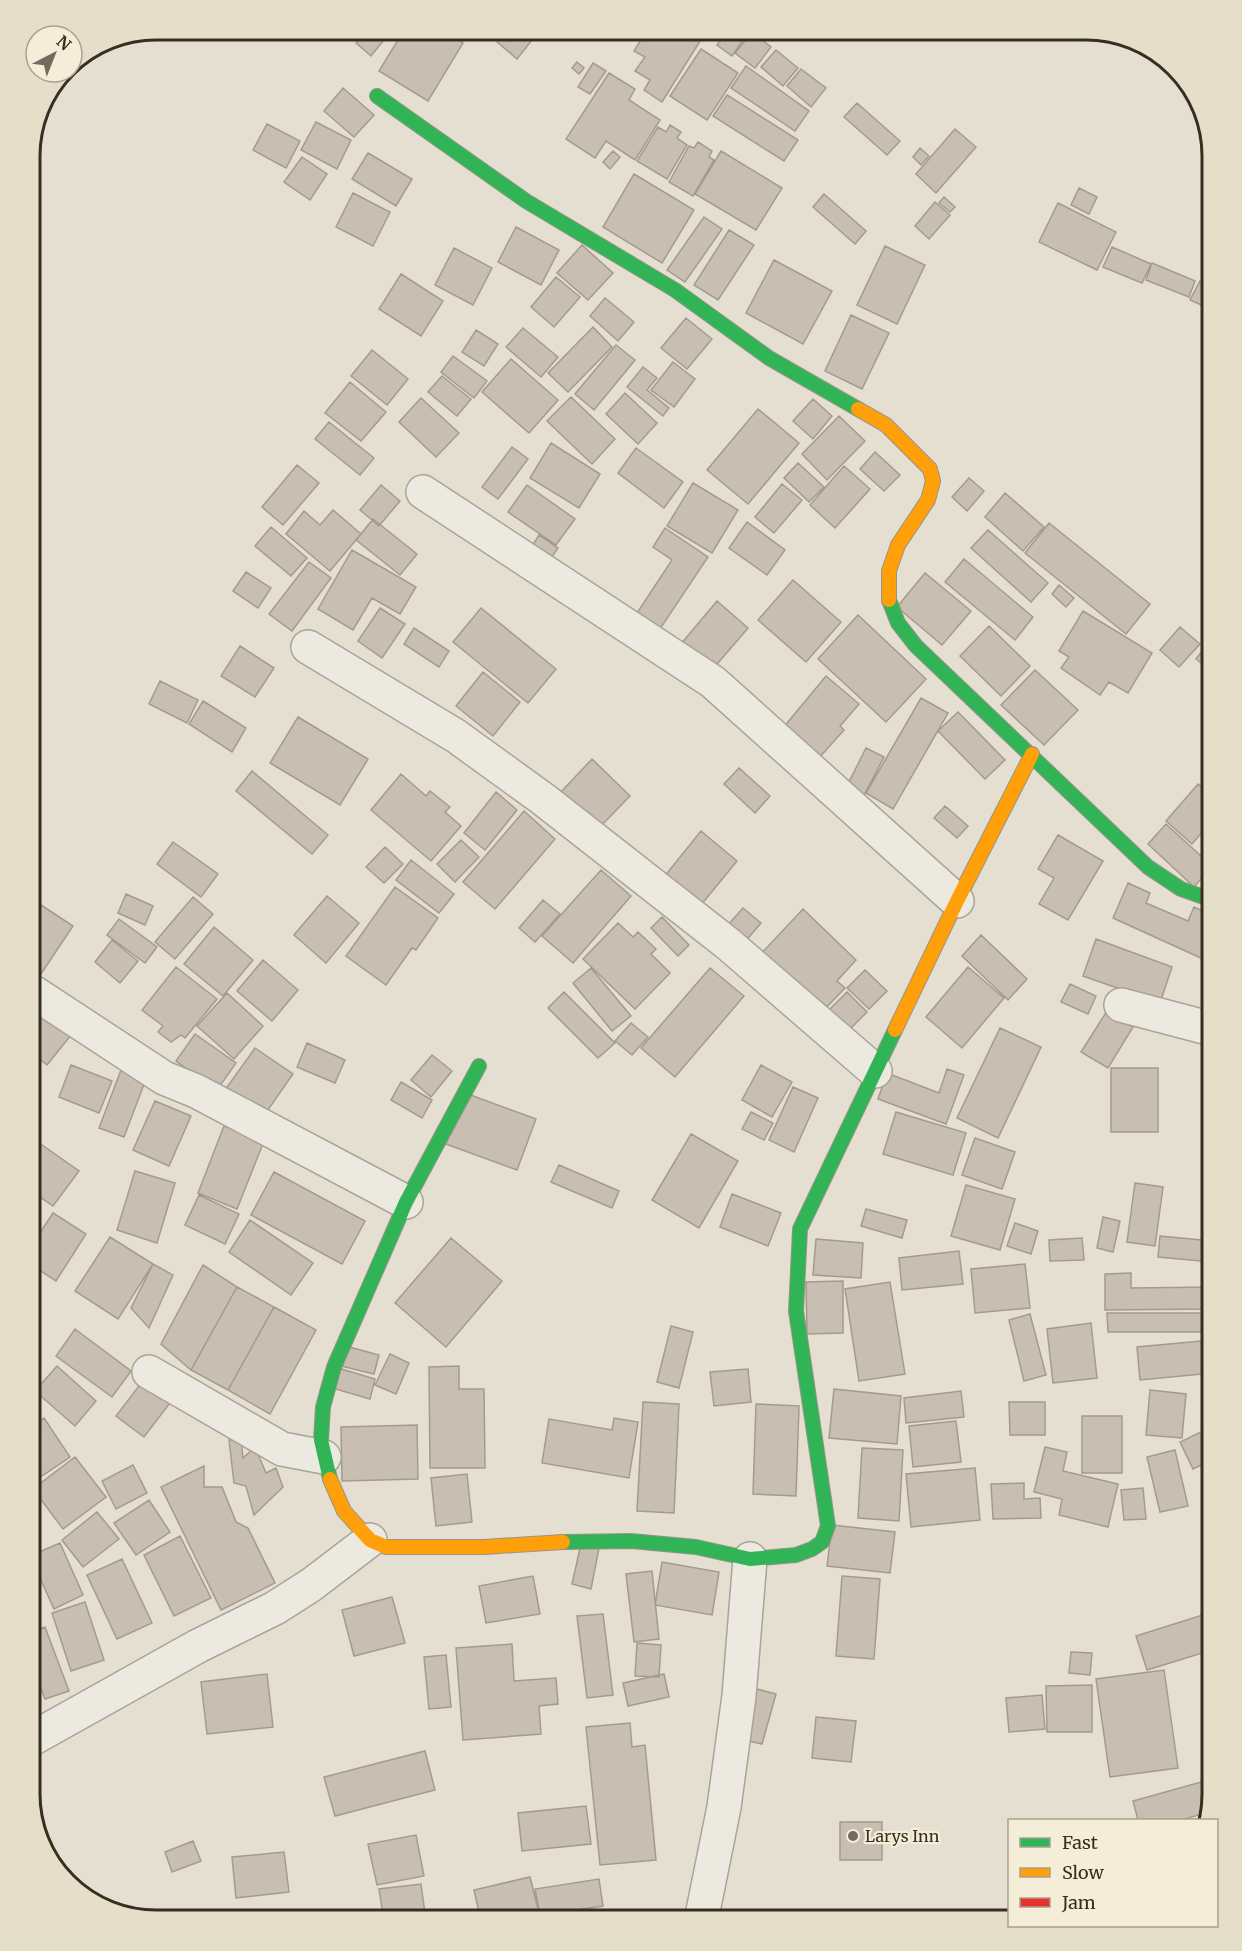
<svg xmlns="http://www.w3.org/2000/svg" width="1242" height="1951" font-family="Merriweather,serif">
<style>
.building{fill:#c8beb1;stroke:#a49b8f;stroke-width:1.5}
.lines{fill:none;stroke-linecap:round;stroke-linejoin:round}
.street-casing{stroke:#aaa498;stroke-width:36}
.fast-casing{stroke:#999488;stroke-width:16}
.slow-casing{stroke:#999488;stroke-width:16}
.jam-casing{stroke:#999488;stroke-width:16}
.street{stroke:#ece9e1;stroke-width:33}
.fast{stroke:#30b455;stroke-width:14}
.slow{stroke:#ff9f0a;stroke-width:14}
.jam{stroke:#e5322d;stroke-width:14}
.poi-dot{fill:#746b5e;stroke:#f4edd7;stroke-width:2}
.labels{text-anchor:middle;dominant-baseline:central;stroke-width:4.5;stroke-linejoin:round;paint-order:stroke}
.poi-label{font-size:16px;fill:#382d20;stroke:#f4edd7;text-anchor:start}
.rim{fill:none;stroke:#382d20;stroke-width:3}
</style>
<rect width="100%" height="100%" fill="#e4dfd0"/>
<!-- building -->
<path class="building" d="M345,30H365L359,40Z
M368,30H392L371,56L356,43Z
M404,30H442L463,43L428,101L379,71Z
M487,30H504L497,38Z
M506,30H540L517,59L497,42Z
M647,30H707L662,102L644,90L650,80L635,71L645,57L634,51Z
M714,30H750L732,56L717,45L723,37Z
M752,32L771,47L755,68L735,53Z
M701,49L738,73L707,120L670,96Z
M776,50L798,68L783,86L761,67Z
M577,62L584,68L579,74L572,68Z
M593,63L606,71L590,94L578,87Z
M746,66L809,111L795,131L731,88Z
M801,69L826,88L811,107L787,86Z
M609,73L635,89L629,100L660,120L635,160L606,141L595,158L566,139Z
M343,88L374,115L354,137L324,111Z
M727,95L798,140L784,161L713,116Z
M857,103L900,141L887,155L844,117Z
M316,122L351,140L337,169L301,150Z
M267,124L300,141L286,168L253,150Z
M670,125L681,132L677,138L687,145L667,179L637,161L658,127L666,132Z
M955,129L976,147L936,193L916,174Z
M698,142L712,151L709,157L714,160L693,196L669,182L689,146L694,148Z
M920,148L929,156L921,165L913,157Z
M613,151L620,157L610,169L603,162Z
M721,151L782,188L756,230L695,194Z
M368,153L412,179L396,206L352,179Z
M302,157L327,174L310,200L284,182Z
M1212,170V193L1203,188Z
M634,174L694,210L662,263L603,227Z
M1079,188L1097,197L1089,214L1071,205Z
M353,193L390,212L373,246L336,227Z
M824,194L866,231L855,244L813,207Z
M944,197L955,207L950,212L939,203Z
M935,202L950,215L929,239L915,226Z
M1058,203L1116,232L1097,270L1039,242Z
M704,217L722,229L685,282L667,270Z
M516,227L559,250L541,285L498,262Z
M729,230L754,245L718,300L694,285Z
M582,245L613,273L588,300L557,273Z
M885,246L925,265L897,324L857,305Z
M1112,247L1151,264L1142,283L1103,267Z
M454,248L492,268L473,305L435,285Z
M774,260L832,291L803,344L746,313Z
M1152,263L1195,281L1189,297L1146,280Z
M401,274L443,301L421,336L379,309Z
M556,277L580,297L554,327L531,307Z
M1200,281L1212,286V310L1190,300Z
M605,298L634,322L618,341L590,316Z
M851,315L889,333L862,389L825,371Z
M686,318L712,339L687,369L661,348Z
M593,327L612,347L568,392L548,373Z
M523,328L558,357L541,377L506,347Z
M476,330L498,344L484,366L462,352Z
M616,345L635,360L594,410L575,394Z
M372,350L408,379L387,405L351,376Z
M453,356L487,381L474,398L441,372Z
M511,359L558,400L529,433L482,392Z
M673,362L695,379L674,407L651,390Z
M643,367L657,378L647,390L669,408L663,416L627,387Z
M442,376L471,399L457,416L428,392Z
M350,382L386,412L361,441L325,413Z
M625,393L657,423L638,444L606,414Z
M571,397L615,439L592,464L547,421Z
M421,398L459,433L436,457L399,422Z
M813,399L832,416L813,439L793,421Z
M758,409L799,443L748,504L707,470Z
M839,416L865,441L827,480L802,454Z
M329,422L374,458L360,475L315,439Z
M551,443L600,474L579,508L530,478Z
M512,447L528,459L498,499L482,487Z
M636,448L683,482L664,508L618,473Z
M875,452L900,475L884,491L860,469Z
M798,463L824,487L809,502L784,478Z
M297,465L319,483L283,525L262,507Z
M844,466L870,489L835,528L810,505Z
M969,478L984,491L967,511L952,497Z
M693,483L738,510L712,553L667,526Z
M782,484L802,500L774,533L755,517Z
M381,485L400,501L379,526L360,510Z
M527,485L575,519L556,545L508,512Z
M1005,493L1044,527L1023,551L985,517Z
M333,510L361,534L330,571L286,534L304,511L320,525Z
M373,519L417,554L400,575L356,540Z
M747,522L785,550L767,575L729,548Z
M1049,523L1150,604L1126,634L1025,553Z
M271,527L307,558L291,576L255,546Z
M665,528L708,557L660,629L637,613L672,560L653,547Z
M988,530L1048,583L1031,602L971,548Z
M539,535L558,548L548,563L529,551Z
M352,550L416,587L400,614L372,598L353,630L318,609Z
M964,559L1033,617L1015,640L945,582Z
M309,562L331,578L292,631L269,614Z
M246,572L271,588L258,608L233,591Z
M925,573L971,611L942,645L897,607Z
M793,580L841,622L806,662L758,620Z
M1059,585L1074,598L1066,607L1052,594Z
M717,601L748,628L712,670L681,644Z
M380,608L405,624L382,658L358,641Z
M481,608L556,669L528,703L453,642Z
M1083,611L1152,653L1128,693L1109,682L1100,695L1061,668L1069,657L1059,651Z
M858,615L926,679L886,722L818,659Z
M989,626L1030,666L1001,696L960,656Z
M1180,627L1200,644L1179,667L1160,650Z
M414,628L449,651L439,667L404,644Z
M1210,641L1212,643V672L1196,659Z
M240,646L274,668L255,697L221,676Z
M1035,670L1078,710L1044,745L1001,705Z
M483,672L520,702L493,736L456,706Z
M826,676L859,704L840,726L844,730L819,758L783,728Z
M160,681L198,700L187,723L149,704Z
M921,698L948,713L893,809L866,793Z
M203,701L246,728L232,752L189,724Z
M958,712L1005,760L985,779L938,731Z
M298,717L368,759L340,805L270,763Z
M866,748L884,757L864,795L847,786Z
M592,759L630,796L598,829L560,793Z
M739,768L770,796L755,813L724,784Z
M252,771L328,835L312,854L236,791Z
M401,774L426,796L430,791L450,807L445,812L461,826L431,861L371,810Z
M1198,784L1212,797V821L1192,844L1166,821Z
M496,792L517,810L485,850L464,833Z
M945,806L968,826L957,838L934,818Z
M524,811L555,839L495,909L463,882Z
M1166,824L1212,866L1194,887L1148,844Z
M701,831L737,861L696,911L660,882Z
M1058,835L1103,861L1068,920L1039,904L1054,878L1038,869Z
M461,840L479,857L455,882L437,864Z
M173,842L218,874L201,897L157,864Z
M385,847L403,864L384,883L366,867Z
M411,860L454,894L439,913L396,880Z
M601,870L631,896L573,963L542,936Z
M1128,883L1150,893L1146,903L1188,921L1194,907L1212,915V937L1203,959L1113,918Z
M395,887L438,918L416,950L412,948L386,985L346,956Z
M126,894L153,906L145,925L118,913Z
M327,896L359,923L326,963L294,935Z
M193,897L213,914L175,959L155,942Z
M543,900L560,914L535,942L519,928Z
M41,905L73,926L37,980L30,976V922Z
M743,908L761,923L738,950L719,935Z
M803,909L856,960L837,981L845,988L819,1015L758,957Z
M662,917L689,945L678,956L651,928Z
M119,919L157,947L145,963L107,935Z
M618,923L633,937L638,932L656,949L651,954L670,973L635,1009L583,959Z
M214,927L253,960L223,996L184,964Z
M981,935L1027,979L1008,1000L962,956Z
M1096,939L1172,967L1160,1003L1083,976Z
M112,940L138,961L120,983L95,962Z
M263,960L298,990L272,1021L237,991Z
M176,967L217,999L185,1038L181,1035L171,1042L158,1032L163,1026L142,1010Z
M968,967L1004,998L962,1048L926,1017Z
M591,968L631,1016L612,1031L573,983Z
M710,968L744,996L675,1077L641,1048Z
M865,970L887,991L869,1009L847,988Z
M1070,984L1096,996L1088,1014L1061,1002Z
M564,992L615,1043L598,1058L548,1008Z
M847,992L867,1012L845,1034L825,1014Z
M227,993L263,1026L234,1059L197,1026Z
M30,1001L71,1035L47,1065L30,1051Z
M1107,1011L1133,1027L1108,1068L1081,1052Z
M631,1023L648,1037L632,1055L615,1041Z
M1000,1028L1041,1047L998,1138L957,1118Z
M195,1034L236,1063L217,1090L176,1061Z
M307,1043L345,1060L335,1083L297,1067Z
M255,1048L293,1074L263,1117L225,1090Z
M432,1055L452,1071L431,1097L411,1080Z
M71,1065L112,1081L99,1113L59,1097Z
M761,1065L792,1082L772,1117L742,1100Z
M1111,1068H1158V1132H1111Z
M947,1069L964,1075L946,1124L878,1099L887,1073L939,1093Z
M121,1070L146,1079L124,1137L99,1128Z
M401,1082L432,1100L422,1118L391,1100Z
M793,1087L818,1098L794,1152L769,1140Z
M465,1093L536,1119L517,1170L446,1144Z
M155,1101L191,1116L169,1166L133,1150Z
M751,1112L773,1123L764,1140L742,1129Z
M896,1112L966,1133L953,1175L883,1154Z
M224,1126L264,1141L237,1209L198,1193Z
M691,1134L738,1161L699,1228L652,1200Z
M975,1138L1015,1152L1002,1189L962,1175Z
M35,1140L79,1171L53,1206L30,1190V1147Z
M559,1165L619,1191L612,1208L551,1182Z
M135,1171L175,1183L157,1243L117,1230Z
M274,1172L365,1221L342,1264L251,1215Z
M1135,1183L1163,1187L1155,1246L1127,1242Z
M966,1185L1015,1199L1000,1250L951,1236Z
M732,1194L781,1213L768,1246L720,1227Z
M199,1195L239,1214L225,1244L185,1225Z
M866,1209L907,1220L902,1238L861,1226Z
M53,1213L86,1234L56,1281L30,1264V1248Z
M1103,1217L1120,1221L1113,1252L1097,1248Z
M250,1220L313,1263L291,1295L229,1252Z
M1015,1223L1038,1231L1031,1254L1007,1246Z
M1160,1236L1212,1241V1262L1158,1257Z
M110,1237L153,1264L118,1319L75,1291Z
M451,1238L502,1281L446,1347L395,1303Z
M1082,1238L1084,1260L1050,1261L1049,1240Z
M816,1239L863,1243L861,1278L813,1275Z
M959,1251L963,1284L902,1290L899,1258Z
M153,1264L173,1275L149,1328L131,1308Z
M1025,1264L1030,1308L975,1313L971,1269Z
M203,1265L237,1287L191,1370L161,1344Z
M1131,1273V1288L1212,1287V1309L1105,1310V1274Z
M843,1281V1333L807,1334L806,1282Z
M890,1282L905,1374L859,1381L845,1289Z
M237,1287L274,1307L228,1390L191,1370Z
M274,1307L316,1330L270,1414L228,1390Z
M1107,1313H1212V1332H1108Z
M1030,1314L1046,1375L1024,1381L1009,1320Z
M30,1317L40,1319L30,1336Z
M1091,1323L1097,1378L1053,1383L1047,1329Z
M671,1326L693,1332L679,1388L657,1382Z
M75,1329L131,1371L112,1397L56,1356Z
M1212,1340V1373L1140,1380L1137,1347Z
M342,1345L379,1355L374,1374L337,1365Z
M30,1353L37,1355L30,1365Z
M390,1354L409,1363L396,1394L375,1385Z
M57,1366L96,1401L75,1426L35,1391Z
M459,1366V1389H484L485,1468H430L429,1367Z
M335,1367L375,1379L370,1399L329,1387Z
M748,1369L751,1402L714,1406L710,1372Z
M145,1378L173,1399L144,1437L116,1416Z
M834,1389L901,1396L897,1444L829,1438Z
M1150,1390L1186,1394L1182,1438L1146,1435Z
M961,1391L964,1417L906,1423L904,1398Z
M643,1402L679,1404L674,1513L637,1511Z
M1009,1402H1045V1435H1010Z
M756,1404L799,1406L796,1496L753,1494Z
M1082,1416H1122V1473H1082Z
M44,1418L70,1457L30,1484V1428Z
M614,1418L638,1422L629,1478L542,1463L549,1419L612,1430Z
M956,1421L961,1462L913,1467L909,1426Z
M417,1425L418,1479L342,1481L341,1427Z
M1205,1430L1212,1446V1460L1193,1469L1180,1442Z
M241,1439L243,1458L255,1447L266,1473L276,1468L283,1487L254,1515L246,1486L234,1483L229,1440Z
M1045,1447L1067,1452L1063,1471L1118,1484L1108,1527L1059,1515L1062,1499L1034,1492Z
M862,1448L903,1450L899,1521L858,1518Z
M1175,1450L1188,1506L1160,1512L1147,1457Z
M75,1457L106,1497L63,1529L33,1489Z
M133,1465L147,1493L116,1509L102,1481Z
M204,1466V1487H222L236,1522L248,1528L275,1583L221,1610L161,1487Z
M975,1468L980,1520L911,1527L906,1474Z
M467,1474L472,1522L436,1526L431,1478Z
M1024,1483V1499L1040,1498L1041,1518L993,1519L991,1484Z
M1143,1488L1146,1519L1124,1520L1121,1490Z
M149,1500L170,1532L136,1555L114,1523Z
M97,1512L119,1539L83,1567L62,1540Z
M832,1525L895,1532L890,1573L827,1566Z
M180,1536L211,1598L174,1616L144,1555Z
M60,1543L83,1595L54,1609L30,1556Z
M581,1544L599,1548L591,1589L572,1584Z
M122,1559L152,1623L117,1639L87,1575Z
M662,1562L719,1572L712,1615L655,1605Z
M652,1571L659,1639L634,1642L626,1574Z
M533,1576L540,1614L486,1623L479,1586Z
M842,1576L880,1579L874,1659L836,1656Z
M392,1597L405,1643L354,1656L342,1610Z
M85,1602L104,1660L71,1671L52,1613Z
M30,1605L35,1624L30,1625Z
M1212,1612V1650L1147,1670L1136,1636Z
M603,1614L613,1695L587,1698L577,1616Z
M45,1627L69,1691L45,1699L30,1659V1633Z
M637,1643L661,1645L659,1677L635,1676Z
M512,1644L514,1681L556,1678L558,1704L539,1706L541,1734L463,1740L456,1648Z
M1071,1652L1092,1653L1090,1675L1069,1673Z
M446,1655L451,1707L429,1709L424,1657Z
M1164,1670L1178,1768L1110,1777L1096,1679Z
M267,1674L273,1727L207,1734L201,1682Z
M664,1674L669,1697L628,1706L623,1683Z
M30,1679L38,1700L30,1703Z
M1092,1685V1732H1047L1046,1686Z
M749,1687L776,1694L762,1744L736,1738Z
M1042,1695L1045,1729L1009,1732L1006,1698Z
M816,1717L856,1721L851,1762L812,1758Z
M630,1723L632,1747L645,1745L656,1860L600,1865L586,1727Z
M425,1751L435,1790L335,1816L324,1777Z
M1212,1779V1795L1206,1813L1181,1820H1138L1133,1801Z
M586,1806L591,1844L522,1851L518,1813Z
M840,1822H882V1860H840Z
M416,1835L424,1876L377,1885L368,1844Z
M193,1841L201,1861L172,1872L165,1852Z
M284,1852L289,1892L236,1898L232,1857Z
M530,1877L540,1917L524,1921H481L474,1890Z
M599,1879L603,1906L540,1915L535,1889Z
M421,1884L426,1921H384L379,1889Z"/>
<g class="lines">
<!-- street casing -->
<g class="street-casing">
<path id="street" d="M423,492L713,682L957,901
M308,647L456,736L543,799L727,943L875,1071
M30,990L164,1078L196,1091L406,1202
M1121,1005L1212,1029
M149,1372L282,1449L324,1457
M30,1740L198,1646L275,1608L311,1585L370,1540
M701,1921L724,1807L739,1696L750,1559"/>
</g>
<!-- fast casing -->
<g class="fast-casing">
<path id="fast" d="M377,96L526,201L675,290L769,358L858,409
M889,600L898,623L916,646L1148,867L1181,889L1212,900
M330,1479L321,1440L323,1407L334,1367L406,1202L479,1066
M563,1542L631,1541L696,1547L750,1559L796,1555L812,1549L822,1542L828,1526L796,1311L800,1229L895,1030"/>
</g>
<!-- slow casing -->
<g class="slow-casing">
<path id="slow" d="M858,409L886,425L930,469L933,481L928,500L898,545L889,571V600
M895,1030L957,901L1032,754
M330,1479L344,1511L370,1540L386,1547H484L563,1542"/>
</g>
<!-- jam casing -->
<g class="jam-casing">
<path id="jam" d="M997,1921L1010,1918"/>
</g>
<!-- street -->
<use href="#street" class="street"/>
<!-- fast -->
<use href="#fast" class="fast"/>
<!-- slow -->
<use href="#slow" class="slow"/>
<!-- jam -->
<use href="#jam" class="jam"/>
</g>
<!-- markers -->
<circle class="poi-dot" cx="853" cy="1836" r="6"/>
<g class="labels">
<!-- poi labels -->
<g class="poi-label">
<text x="865" y="1836">Larys Inn</text>
</g>
</g>
<!-- crop -->
<path d="M0 0H1242V1951H0ZM156 40H1086A116 116 0 0 1 1202 156V1794A116 116 0 0 1 1086 1910H156A116 116 0 0 1 40 1794V156A116 116 0 0 1 156 40Z" fill="#e5dec8" fill-rule="evenodd"/>
<path class="rim" d="M156 40H1086A116 116 0 0 1 1202 156V1794A116 116 0 0 1 1086 1910H156A116 116 0 0 1 40 1794V156A116 116 0 0 1 156 40Z"/>
<!-- legend -->
<rect x="1008" y="1819" width="210" height="108" fill="#f4edd7" stroke="#a9a08e" stroke-width="1.5"/>
<rect x="1020" y="1838" width="30" height="9" fill="#30b455" stroke="#a9a08e" stroke-width="1.5"/>
<text x="1062" y="1849" font-size="18" fill="#382d20">Fast</text>
<rect x="1020" y="1868" width="30" height="9" fill="#ff9f0a" stroke="#a9a08e" stroke-width="1.5"/>
<text x="1062" y="1879" font-size="18" fill="#382d20">Slow</text>
<rect x="1020" y="1898" width="30" height="9" fill="#e5322d" stroke="#a9a08e" stroke-width="1.5"/>
<text x="1062" y="1909" font-size="18" fill="#382d20">Jam</text>
<!-- north arrow -->
<g transform="translate(54 54) rotate(42)"><circle r="28" fill="#f4edd7" stroke="#a9a08e" stroke-width="1.5"/>
<path d="M0-4.5L10 22L0 15L-10 22Z" fill="#746b5e"/>
<text y="-9" font-size="16" font-weight="bold" text-anchor="middle" fill="#382d20">N</text>
</g>
</svg>
